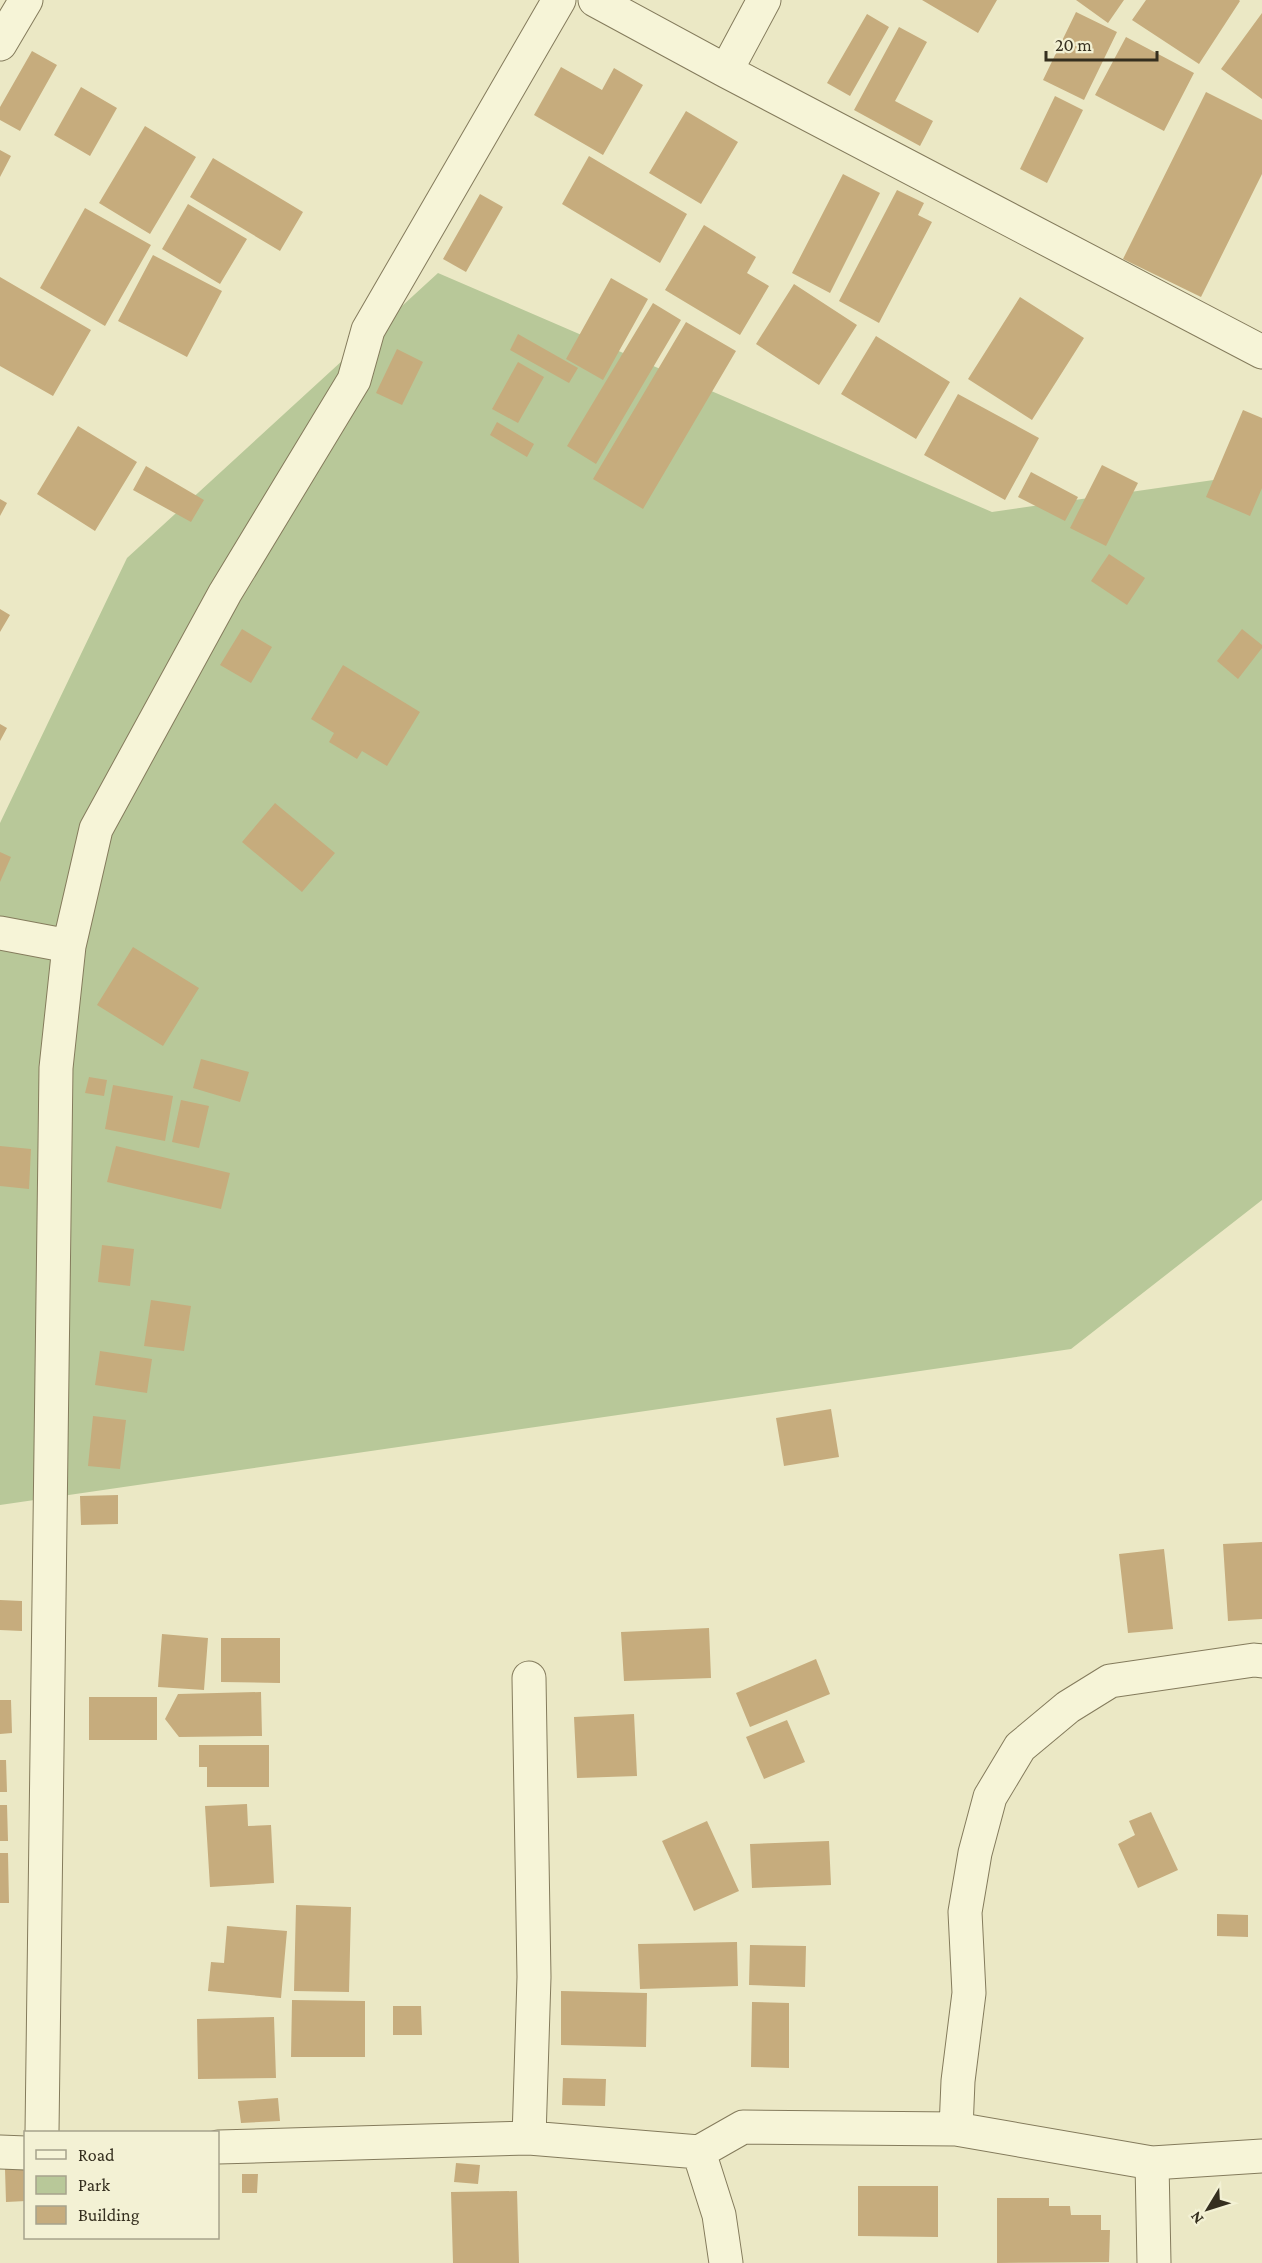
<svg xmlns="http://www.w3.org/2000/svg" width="1262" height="2263" font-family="'Crimson Pro',serif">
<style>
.green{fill:#b8c899}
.building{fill:#c6ac7d}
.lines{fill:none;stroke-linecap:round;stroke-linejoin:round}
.street-casing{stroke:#847b5c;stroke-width:35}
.street{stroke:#f6f4d7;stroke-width:33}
</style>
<rect width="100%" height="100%" fill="#ebe8c5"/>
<!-- green -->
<path class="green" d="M438,273L992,512L1262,473V1200L1071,1349L0,1505V823L127,558Z"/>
<!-- building -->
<path class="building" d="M922,0H997L978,33Z
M1076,0H1124L1108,23Z
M1146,0H1239L1240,1L1199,64L1132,20Z
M1076,12L1117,32L1084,100L1043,80Z
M1262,13V99L1221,69Z
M867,14L889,27L850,96L827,83Z
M899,27L927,42L895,101L933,121L920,146L854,110Z
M1126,37L1194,73L1164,131L1095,95Z
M32,51L57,65L20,131L0,120V107Z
M561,67L602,90L614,68L643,85L603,155L534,115Z
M81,87L117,108L90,156L54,135Z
M1206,92L1262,120V174L1201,297L1123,259Z
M1055,96L1083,110L1047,183L1020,169Z
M686,111L738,142L701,204L649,173Z
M145,126L196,157L150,234L99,203Z
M0,150L11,156L0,177Z
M589,156L687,214L660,263L562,204Z
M213,158L303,212L280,251L190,197Z
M843,174L880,193L830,293L792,273Z
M897,190L924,203L918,215L932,222L879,323L839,301Z
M480,194L503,207L466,272L443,259Z
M188,204L247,239L220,284L162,249Z
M85,208L151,245L105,326L40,288Z
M704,225L756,257L747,273L769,286L740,335L665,290Z
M153,255L222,291L187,357L118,321Z
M0,277L91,330L53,396L0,366Z
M611,278L648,299L603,380L566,359Z
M794,284L857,325L819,385L756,344Z
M1020,297L1084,338L1032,420L968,379Z
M653,303L681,320L596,464L567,446Z
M686,322L736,351L643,509L593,479Z
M518,334L578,368L569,383L510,350Z
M876,336L950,382L916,439L841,394Z
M397,349L423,362L402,405L376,393Z
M518,362L544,377L518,423L492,409Z
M958,394L1039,438L1005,500L924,455Z
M1243,410L1262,418V488L1250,516L1206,497Z
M497,422L534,444L527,457L490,435Z
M78,426L137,462L95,531L37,494Z
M1102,465L1138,483L1106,546L1070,528Z
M146,466L204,500L191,522L133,490Z
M1031,472L1078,497L1065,521L1018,497Z
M0,499L7,503L0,516Z
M1109,554L1145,578L1127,605L1091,581Z
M0,609L10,615L0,632Z
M242,629L272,647L251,683L220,665Z
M1242,629L1262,645V648L1238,679L1217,661Z
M343,665L420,712L387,766L362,751L357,759L329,742L334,733L311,719Z
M0,724L7,728L0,741Z
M275,803L335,853L302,892L242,842Z
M0,852L11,857L0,882Z
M133,947L199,988L163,1046L97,1005Z
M201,1059L249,1072L240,1102L193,1088Z
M89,1077L107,1080L104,1096L85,1093Z
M113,1085L173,1096L165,1141L105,1129Z
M181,1100L209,1106L199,1148L172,1142Z
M0,1146L31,1149L29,1189L0,1186Z
M116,1146L230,1173L221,1209L107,1182Z
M102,1245L134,1249L130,1286L98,1282Z
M151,1300L191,1306L184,1351L144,1346Z
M100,1351L152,1359L147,1393L95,1385Z
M831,1409L839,1457L784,1466L776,1418Z
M93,1416L126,1420L120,1469L88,1466Z
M118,1495V1524L81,1525L80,1496Z
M1262,1542V1619L1228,1621L1223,1544Z
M1164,1549L1173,1629L1128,1633L1119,1554Z
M0,1600L22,1601V1631L0,1630Z
M709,1628L711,1678L624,1681L621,1632Z
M162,1634L208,1638L204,1690L158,1687Z
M221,1638H280V1683L221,1682Z
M816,1659L830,1694L750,1727L736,1693Z
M261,1692L262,1736L179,1737L165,1719L178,1694Z
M89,1697H157V1740H89Z
M0,1700H11L12,1733L0,1734Z
M634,1714L637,1776L577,1778L574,1717Z
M787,1720L805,1762L764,1779L746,1737Z
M199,1745H269V1787H207V1767H199Z
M0,1760H6L7,1792H0Z
M247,1804L248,1826L271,1825L274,1883L210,1887L205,1806Z
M0,1805H7L8,1841H0Z
M1151,1812L1178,1870L1138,1888L1118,1844L1135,1835L1129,1821Z
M707,1821L739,1891L694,1911L662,1841Z
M829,1841L831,1885L752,1888L750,1844Z
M0,1853H8L9,1903H0Z
M296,1905L351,1907L349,1992L294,1991Z
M1217,1914L1248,1915V1937L1217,1936Z
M227,1926L287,1931L281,1998L208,1991L211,1962L224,1963Z
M737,1942L738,1986L640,1989L638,1944Z
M750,1945L806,1946L805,1987L749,1985Z
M561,1991L647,1993L646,2047L561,2045Z
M292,2000L365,2001V2057H291Z
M752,2002L789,2003V2068L751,2067Z
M393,2006H421L422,2035H393Z
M274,2017L276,2078L198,2079L197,2019Z
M563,2078L606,2079L605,2106L562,2105Z
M278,2098L280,2121L241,2123L238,2101Z
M456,2163L480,2165L478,2184L454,2182Z
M26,2168V2201L6,2202L5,2169Z
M242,2174H258L257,2193H242Z
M858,2186H938V2237L858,2236Z
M517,2191L519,2263H453L451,2192Z
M997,2198H1049V2206H1070L1071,2215H1101V2230H1110L1109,2262L997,2263Z"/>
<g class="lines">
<!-- street casing -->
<g class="street-casing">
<path id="street" d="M595,0L726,71L1262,352
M0,44L26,0
M726,71L764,0
M0,933L69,946
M956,2129L958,2081L969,1993L965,1912L975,1853L990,1797L1020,1747L1068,1707L1110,1681L1254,1660L1262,1661
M42,2132L56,1068L69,946L96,829L225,593L354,380L368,330L559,0
M529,2138L534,1977L529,1678
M218,2147L529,2138L699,2152L743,2127L956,2129L1152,2163L1262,2156
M0,2152L26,2153
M699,2152L719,2215L726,2263
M1152,2163L1154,2263"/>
</g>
<!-- street -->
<use href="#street" class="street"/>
</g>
<!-- legend -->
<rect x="24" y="2131" width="195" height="108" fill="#f3f1d4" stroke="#a7a38c" stroke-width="1.5"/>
<rect x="36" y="2150" width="30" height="9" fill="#f6f4d7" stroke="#a7a38c" stroke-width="1.5"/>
<text x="78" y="2161" font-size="18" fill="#352f1f">Road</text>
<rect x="36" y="2176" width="30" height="18" fill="#b8c899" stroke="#a7a38c" stroke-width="1.5"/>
<text x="78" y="2191" font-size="18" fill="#352f1f">Park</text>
<rect x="36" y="2206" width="30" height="18" fill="#c6ac7d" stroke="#a7a38c" stroke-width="1.5"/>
<text x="78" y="2221" font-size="18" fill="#352f1f">Building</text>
<!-- north arrow -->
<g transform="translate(1208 2209) rotate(232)" stroke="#f3f1d4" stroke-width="4.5" paint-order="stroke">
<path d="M0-4.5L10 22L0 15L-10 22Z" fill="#352f1f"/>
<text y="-9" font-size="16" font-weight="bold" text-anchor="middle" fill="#352f1f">N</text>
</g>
<!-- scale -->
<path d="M1046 51v9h111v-9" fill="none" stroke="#352f1f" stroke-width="3"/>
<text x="1055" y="51" font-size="18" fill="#352f1f" stroke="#f3f1d4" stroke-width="4.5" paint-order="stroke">20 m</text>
</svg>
